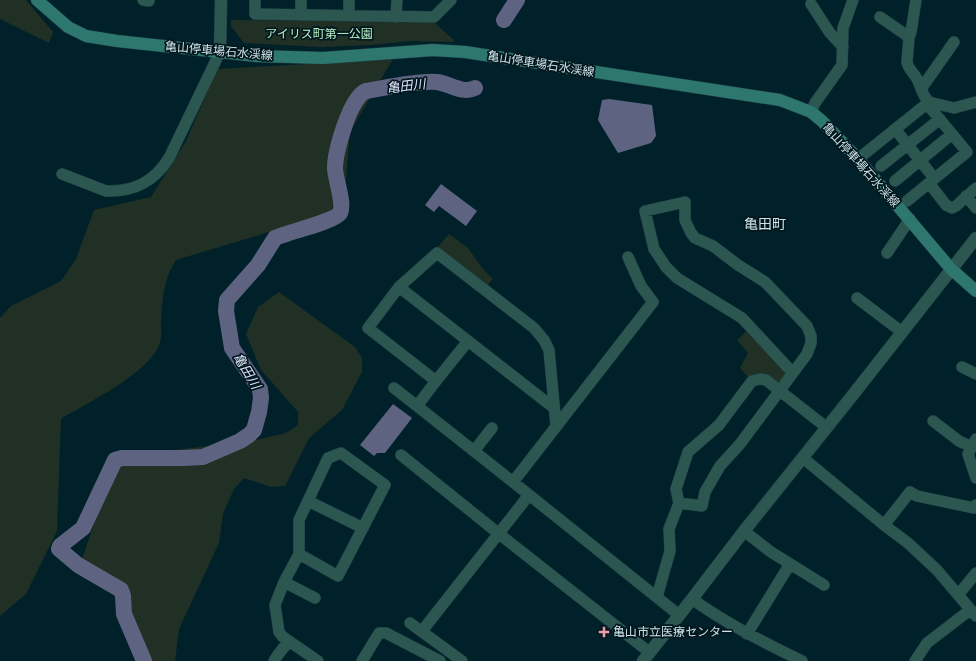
<svg xmlns="http://www.w3.org/2000/svg" width="976" height="661" font-family="'Work Sans','Noto Sans JP',sans-serif">
<style>
.green{fill:#203024}
.water{fill:#5e6382}
.lines{fill:none;stroke-linecap:round;stroke-linejoin:round}
.river{stroke:#5e6382;stroke-width:16}
.minor-casing{stroke:#1d3c43;stroke-width:12}
.tertiary-casing{stroke:#1d3c43;stroke-width:13}
.secondary-casing{stroke:#1d3c43;stroke-width:13}
.minor{stroke:#2c5750;stroke-width:11}
.tertiary{stroke:#2c5750;stroke-width:12}
.secondary{stroke:#2d776e;stroke-width:12}
.poi-dot{fill:#f49aa6;stroke:#00171d;stroke-width:1.5}
.labels{text-anchor:middle;dominant-baseline:central;stroke-width:3.5;stroke-linejoin:round;paint-order:stroke}
.park-label{font-size:12px;fill:#baf1c8;stroke:#00171d}
.street-label{font-size:12px;fill:#cee2e6;stroke:#00171d}
.poi-label{font-size:12px;fill:#cee2e6;stroke:#00171d;text-anchor:start}
.water-label{font-size:13px;font-style:italic;fill:#dde1f8;stroke:#00171d}
.quarter-label{font-size:14px;fill:#cee2e6;stroke:#00171d}
</style>
<rect width="100%" height="100%" fill="#002129"/>
<!-- green -->
<path class="green" d="M0,0H26L53,32L49,43L0,19Z
M231,20L435,22L437,25L454,40V42L411,41L371,45L320,47L244,43L231,26Z
M393,59L350,132L345,189L334,215L324,224L269,232L176,260C164,278 162,299 161,321C161,328 162,336 160,342C152,372 87,403 61,419L57,531L26,594L0,616V318L11,306L61,281L76,259L94,210L151,197L186,141L217,69Z
M449,234L468,248L483,269L493,279L487,286L437,248Z
M279,292L355,347L362,358V372L342,410L309,438L285,486L271,487L244,478L234,489L223,514L219,543L179,629L175,661H138L121,597L82,559L117,456L247,442L286,433L298,425V412L261,370L246,334L258,307Z
M747,331L785,371L786,376L781,382L777,384L749,378L740,368L748,353L737,340Z"/>
<!-- water -->
<path class="water" d="M609,99L652,105L656,136L651,143L618,153L598,120L602,100Z
M441,184L477,211L466,226L439,206L434,212L425,205Z
M393,404L412,418L385,453H377L374,456L360,445Z"/>
<g class="lines">
<!-- river -->
<path class="river" d="M504,20L517,0
M144,661L124,614L123,596L121,590L78,565L59,549L60,546L83,528L115,460L122,458H184L203,457L240,441L249,435L254,430L259,412L261,398L260,389L232,348L226,311L227,300L258,265L275,238C287,232 334,222 340,213C345,203 335,179 335,168C335,152 350,97 366,91C385,88 418,80 437,82C451,84 461,94 475,88"/>
<!-- minor casing -->
<g class="minor-casing">
<path id="minor" d="M143,0L149,1V0
M255,0V14L434,17L451,0
M916,0L911,32L909,37L907,62C908,69 914,73 917,79C922,88 921,94 929,102
M811,4L830,33L843,47
M301,15V0
M349,16V0
M396,17L397,0
M880,17L909,37
M921,89L954,42
M927,104L967,152L929,183L946,205L952,208L956,206L976,188
M811,112L815,103L842,65L843,28L853,0
M895,129L934,178
M858,159L929,102L954,108L976,102
M881,166L940,119
M62,174L106,191C134,192 154,182 169,158L220,52
M895,181L952,134
M966,196L976,208
M907,201L929,183
M887,253L910,219
M399,287L554,408
M857,298L902,332
M962,367L976,374
M436,381L468,341
M394,388L417,406
M933,421L959,441L972,447
M556,426L549,350L544,340L534,328L437,253L399,287L368,328L436,381L417,406L513,482L653,302L641,286L628,257
M976,439L968,454L976,478
M474,451L492,428
M401,455L498,533
M803,458L884,525L908,543L937,570L976,616
M513,482L679,615
M308,501L363,528
M679,503L676,489L688,452L719,425L752,381L760,379L766,380L826,427
M884,525L910,492L917,496L974,508L976,505
M744,531L771,552L824,585
M498,533L649,652
M299,554L338,576L385,485L341,453L328,458L299,520V554L284,582L275,605L279,632L283,637L318,661
M284,582L315,598
M958,595L976,573
M657,597L670,551L669,529L679,503L702,506L705,492L720,466L740,444L807,354L811,343V336L807,326L765,282L738,265L713,246L695,238L691,233L685,220V202L645,211L654,249L666,267L677,278L742,318L793,373
M692,599C727,624 763,642 802,661
M410,623L462,661
M422,631L529,495
M747,634L790,564
M274,661L277,656L288,642
M362,661L379,633H386L440,661
M915,661L927,643L970,610"/>
</g>
<!-- tertiary casing -->
<g class="tertiary-casing">
<path id="tertiary" d="M220,52L221,0
M643,661L692,599L744,531L852,396L976,238"/>
</g>
<!-- secondary casing -->
<g class="secondary-casing">
<path id="secondary" d="M37,0L68,27L86,36L117,41L256,56L323,58L433,50L465,52L780,100L811,112L822,121L858,159L951,269L976,291"/>
</g>
<!-- minor -->
<use href="#minor" class="minor"/>
<!-- tertiary -->
<use href="#tertiary" class="tertiary"/>
<!-- secondary -->
<use href="#secondary" class="secondary"/>
</g>
<!-- markers -->
<path class="poi-dot" d="M602 626h4v4h4v4h-4v4h-4v-4h-4v-4h4z"/>
<g class="labels">
<!-- park labels -->
<g class="park-label">
<text x="319" y="34">アイリス町第一公園</text>
</g>
<!-- street labels -->
<g class="street-label">
<text transform="translate(219 51) rotate(5)">亀山停車場石水渓線</text>
<text transform="translate(541 64) rotate(9)">亀山停車場石水渓線</text>
<text transform="translate(861 165) rotate(48)">亀山停車場石水渓線</text>
</g>
<!-- poi labels -->
<g class="poi-label">
<text x="613" y="632">亀山市立医療センター</text>
</g>
<!-- water labels -->
<g class="water-label">
<text transform="translate(406 86) rotate(-7)">亀田川</text>
<text transform="translate(247 371) rotate(59)">亀田川</text>
</g>
<!-- quarter labels -->
<g class="quarter-label">
<text x="765" y="224">亀田町</text>
</g>
</g>
</svg>
